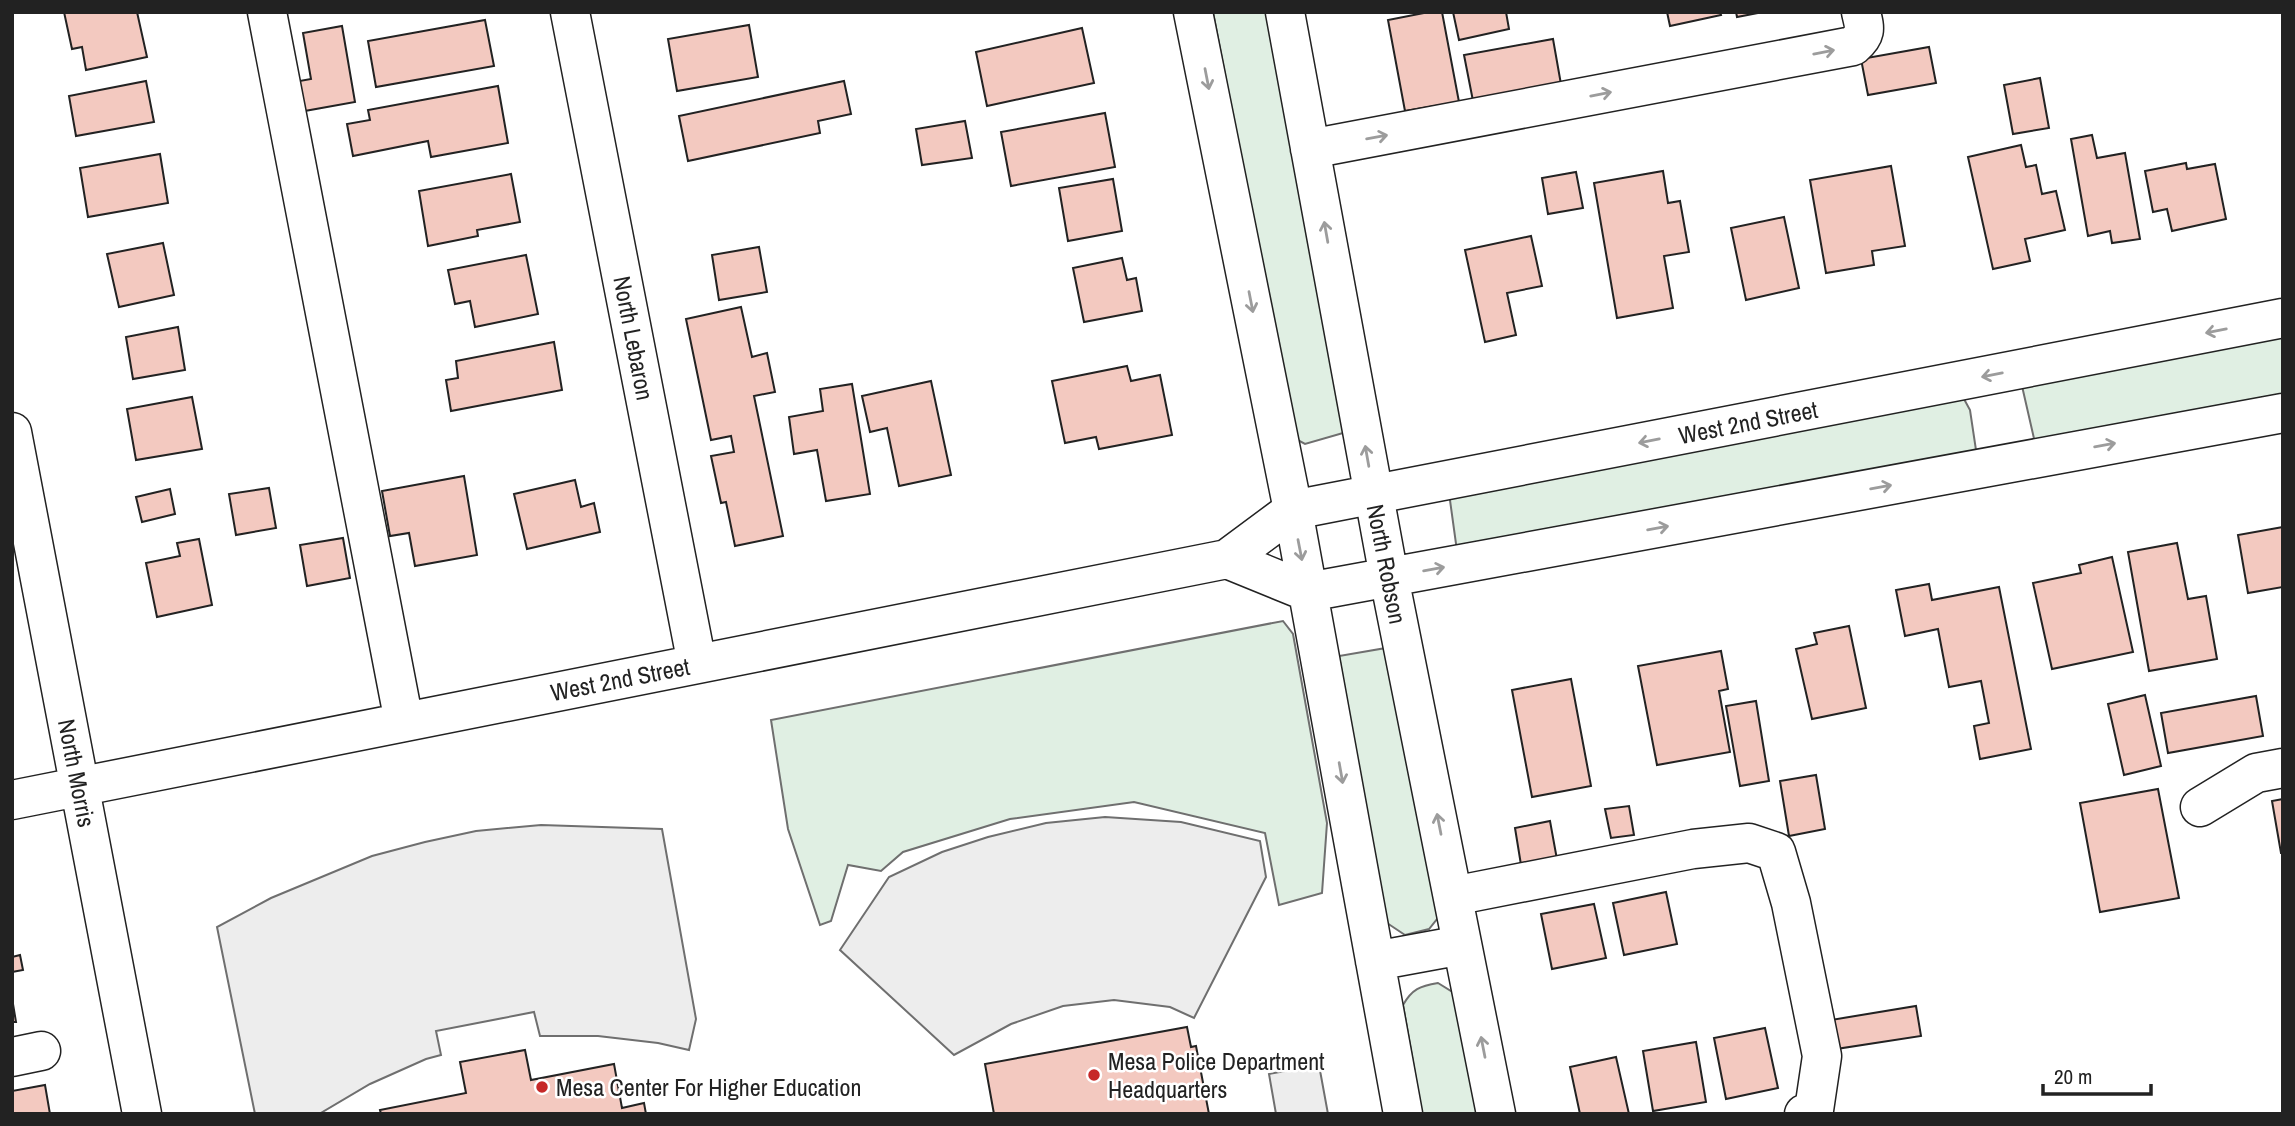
<svg xmlns="http://www.w3.org/2000/svg" width="2295" height="1126" font-family="'Archivo Narrow',sans-serif">
<style>
.green{fill:#e0efe3;stroke:#6f6f6f;stroke-width:2}
.parking{fill:#ededed;stroke:#6f6f6f;stroke-width:2}
.building{fill:#f3c9c0;stroke:#222;stroke-width:2}
.lines{fill:none;stroke-linecap:round;stroke-linejoin:round}
.minor-casing{stroke:#222;stroke-width:41}
.minor{stroke:#fff;stroke-width:38}
.oneway{stroke:#9c9c9c}
.poi-dot{fill:#c62828;stroke:#fff;stroke-width:2.5}
.labels{text-anchor:middle;dominant-baseline:central;stroke-width:5;stroke-linejoin:round;paint-order:stroke}
.street-label{font-size:24px;fill:#222;stroke:#fff}
.poi-label{font-size:24px;fill:#222;stroke:#fff;text-anchor:start}
</style>
<rect width="100%" height="100%" fill="#fff"/>
<!-- green -->
<path class="green" d="M1213,12H1269L1350,431L1305,444L1294,438Z
M2283,336V395L2035,443L2022,386Z
M1964,399L1970,410L1976,450L1968,456L1457,551L1449,493Z
M1283,621L1293,634L1327,823L1322,893L1279,905L1265,833L1134,802L1010,819L903,852L881,871L848,865L831,921L820,925L788,829L771,720Z
M1386,648L1441,914L1429,929L1405,935L1384,921L1339,656Z
M1438,983L1454,993L1482,1114H1422L1403,1005C1412,989 1420,986 1438,983Z"/>
<!-- parking -->
<path class="parking" d="M1105,817L1181,822L1260,841L1266,877L1194,1018L1170,1007L1114,1000L1063,1006L1011,1024L954,1055L840,950L889,877L942,852L988,837L1046,823Z
M541,825L662,829L696,1019L689,1050L658,1043L598,1036H540L534,1012L436,1031L441,1055L426,1059L370,1084L319,1114H255L217,927L271,898L372,856L425,842L476,831Z
M1319,1065L1328,1114H1276L1269,1074Z"/>
<!-- building -->
<path class="building" d="M64,12H137L147,57L86,70L82,47L72,49Z
M1429,12H1442L1459,102L1405,111L1388,20Z
M1453,12H1506L1509,29L1459,40Z
M1667,12H1720L1721,15L1670,26Z
M1736,12H1763L1737,17Z
M485,20L494,66L376,87L368,41Z
M749,25L758,77L677,91L668,39Z
M342,26L355,102L299,112L294,82L311,79L303,33Z
M1082,28L1094,83L987,106L976,52Z
M1553,39L1562,90L1474,106L1464,55Z
M1929,47L1936,83L1868,95L1861,59Z
M2040,78L2049,128L2013,134L2004,85Z
M146,81L154,122L76,136L69,96Z
M844,81L851,114L818,121L820,133L688,161L679,116Z
M498,86L508,143L431,157L428,141L353,156L347,124L370,120L368,110Z
M1105,113L1115,167L1011,186L1001,132Z
M965,121L972,158L922,165L916,129Z
M2092,135L2097,158L2125,153L2140,239L2112,243L2110,231L2088,236L2071,139Z
M2021,145L2026,167L2036,165L2042,194L2056,191L2065,230L2025,239L2030,261L1993,269L1968,157Z
M160,154L168,203L88,217L80,168Z
M2186,163L2187,169L2215,164L2226,219L2172,231L2167,209L2153,212L2145,171Z
M1891,166L1905,246L1872,251L1874,265L1826,273L1810,180Z
M1663,171L1668,203L1680,201L1689,252L1664,256L1673,308L1617,318L1594,183Z
M1576,172L1583,208L1548,214L1542,178Z
M511,174L520,222L477,230L478,236L428,246L419,191Z
M1113,179L1122,231L1068,241L1059,188Z
M1784,217L1799,288L1746,300L1731,228Z
M1531,236L1542,286L1507,293L1516,335L1485,342L1465,250Z
M163,243L174,295L119,307L107,254Z
M759,247L767,292L719,300L712,255Z
M526,255L538,314L475,327L470,301L455,304L448,270Z
M1122,258L1127,280L1136,278L1142,311L1084,322L1073,268Z
M741,307L752,357L767,353L775,392L754,396L783,536L735,546L726,502L721,503L711,456L734,452L731,436L711,440L686,319Z
M178,327L185,370L133,379L126,337Z
M554,342L562,390L451,411L446,380L458,378L456,361Z
M1127,366L1131,381L1160,375L1172,435L1099,449L1096,437L1065,443L1052,381Z
M931,381L951,475L899,486L887,428L870,432L862,396Z
M852,384L870,494L826,501L817,450L794,454L789,417L823,411L820,389Z
M192,397L202,449L136,460L127,409Z
M464,476L477,555L415,566L409,533L390,536L382,491Z
M575,480L581,507L594,503L600,532L527,549L514,494Z
M269,488L276,528L236,535L229,494Z
M170,489L175,514L142,522L136,497Z
M2283,527V587L2248,593L2238,535Z
M343,538L350,578L307,586L300,545Z
M199,539L212,605L157,617L146,563L180,556L177,543Z
M2177,543L2188,599L2206,596L2217,659L2149,671L2128,552Z
M2112,557L2133,652L2052,669L2033,583L2081,573L2079,565Z
M1929,584L1932,600L1999,587L2031,749L1980,759L1974,726L1989,723L1981,681L1949,687L1938,629L1905,636L1896,590Z
M1849,626L1866,708L1812,719L1796,649L1817,644L1814,633Z
M1721,651L1728,689L1719,691L1730,752L1657,765L1638,666Z
M1571,679L1591,786L1532,797L1512,690Z
M2145,695L2161,766L2124,775L2108,704Z
M2256,696L2263,736L2168,753L2161,713Z
M1756,701L1769,781L1740,786L1726,706Z
M1816,775L1825,829L1789,836L1780,781Z
M2158,789L2179,898L2100,912L2080,803Z
M2283,799V853H2281L2272,801Z
M1629,806L1634,835L1611,838L1605,809Z
M1550,821L1558,865L1522,871L1515,828Z
M1666,892L1677,944L1624,955L1613,903Z
M1594,904L1606,958L1552,969L1541,914Z
M20,955L23,970L12,972V957Z
M12,998L16,1022H12Z
M1916,1006L1921,1036L1836,1049L1831,1020Z
M1187,1027L1191,1047L1196,1046L1209,1114H994L985,1064Z
M1765,1028L1778,1088L1726,1099L1714,1038Z
M1696,1042L1706,1102L1653,1111L1643,1051Z
M525,1050L531,1080L614,1064L622,1108L644,1103L646,1114H381L380,1110L466,1093L460,1062Z
M1616,1057L1629,1114H1580L1570,1067Z
M45,1085L50,1114H12V1091Z"/>
<g class="lines">
<!-- minor casing -->
<g class="minor-casing">
<path id="minor" d="M267,12L404,722
M570,12L697,664
M1193,12L1293,510L1403,1114
M1285,12L1389,577L1496,1114
M1310,149L1853,46C1867,34 1865,29 1861,12
M12,432L142,1114
M1227,559L1308,592L2283,413
M12,800L1227,559L1293,510L2283,318
M2200,807L2256,773L2283,768
M1453,896L1693,849L1749,843L1776,852L1791,903L1822,1056L1814,1110L1804,1114
M1375,961L1462,945
M12,1057L41,1051"/>
</g>
<!-- minor -->
<use href="#minor" class="minor"/>
</g>
<!-- one-way arrows -->
<defs><path id="oneway-shaft" d="M-6 0H5M1.5-3L5.5 0L1.5 3" fill="none" stroke-width="1.6" stroke-linecap="round" stroke-linejoin="round" transform="scale(1.75)"/></defs>
<g class="oneway">
<use href="#oneway-shaft" transform="translate(1824 52) rotate(-11)"/>
<use href="#oneway-shaft" transform="translate(1207 79) rotate(79)"/>
<use href="#oneway-shaft" transform="translate(1601 94) rotate(-11)"/>
<use href="#oneway-shaft" transform="translate(1377 137) rotate(-10)"/>
<use href="#oneway-shaft" transform="translate(1326 232) rotate(-100)"/>
<use href="#oneway-shaft" transform="translate(1251 302) rotate(79)"/>
<use href="#oneway-shaft" transform="translate(2216 331) rotate(169)"/>
<use href="#oneway-shaft" transform="translate(1992 375) rotate(169)"/>
<use href="#oneway-shaft" transform="translate(1649 441) rotate(169)"/>
<use href="#oneway-shaft" transform="translate(2105 445) rotate(-10)"/>
<use href="#oneway-shaft" transform="translate(1367 456) rotate(-100)"/>
<use href="#oneway-shaft" transform="translate(1881 487) rotate(-10)"/>
<use href="#oneway-shaft" transform="translate(1658 528) rotate(-10)"/>
<use href="#oneway-shaft" transform="translate(1300 550) rotate(79)"/>
<use href="#oneway-shaft" transform="translate(1434 569) rotate(-10)"/>
<use href="#oneway-shaft" transform="translate(1341 773) rotate(80)"/>
<use href="#oneway-shaft" transform="translate(1439 824) rotate(-101)"/>
<use href="#oneway-shaft" transform="translate(1483 1047) rotate(-101)"/>
</g>
<!-- markers -->
<g class="poi-dot">
<circle cx="1094" cy="1075" r="7"/>
<circle cx="542" cy="1087" r="7"/>
</g>
<g class="labels">
<!-- street labels -->
<g class="street-label">
<text transform="translate(634 338) rotate(79)">North Lebaron</text>
<text transform="translate(1748 422) rotate(-11)">West 2nd Street</text>
<text transform="translate(1387 564) rotate(79)">North Robson</text>
<text transform="translate(620 679) rotate(-11)">West 2nd Street</text>
<text transform="translate(77 773) rotate(79)">North Morris</text>
</g>
<!-- poi labels -->
<g class="poi-label">
<text x="1108" y="1061">Mesa Police Department<tspan x="1108" dy="28">Headquarters</tspan></text>
<text x="556" y="1087">Mesa Center For Higher Education</text>
</g>
</g>
<!-- border -->
<rect width="2295" height="1126" fill="none" stroke="#222222" stroke-width="28"/>
<!-- scale -->
<path d="M2043 1084v10h108v-10" fill="none" stroke="#222222" stroke-width="3.5"/>
<text x="2054" y="1084" font-size="21" fill="#222222" stroke="#ffffff" stroke-width="5" paint-order="stroke">20 m</text>
</svg>
